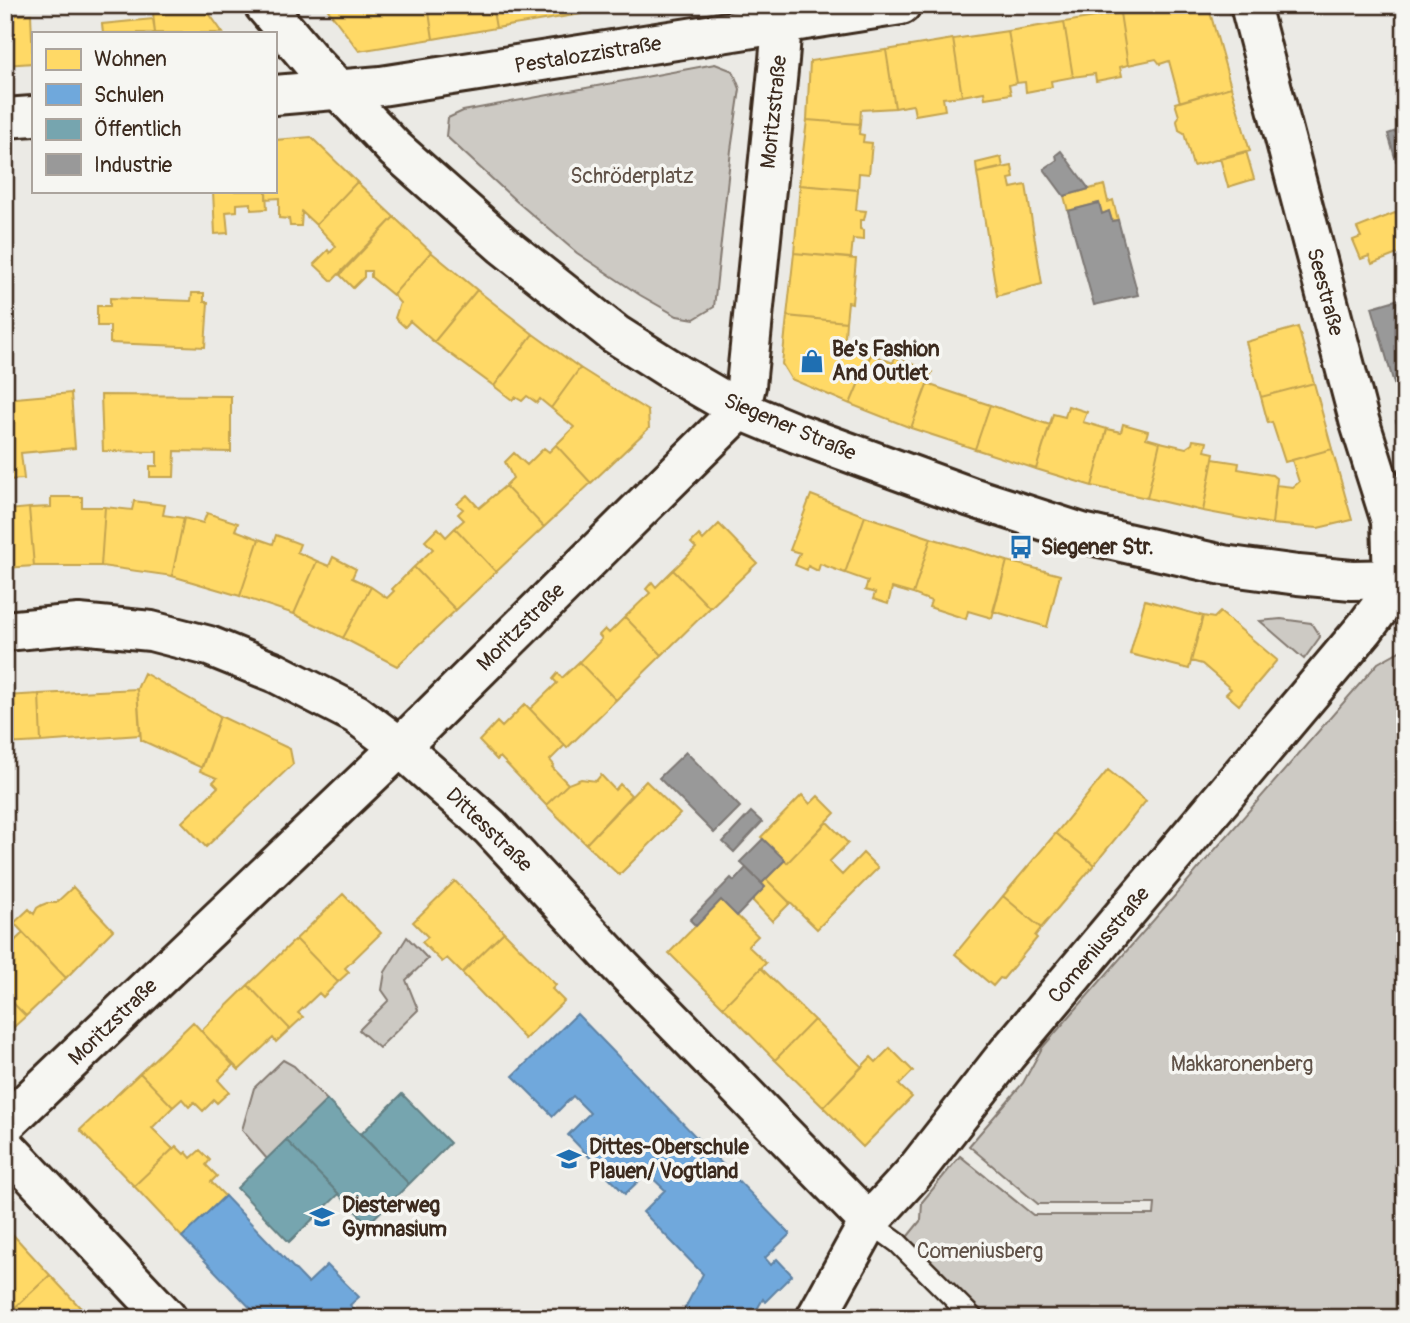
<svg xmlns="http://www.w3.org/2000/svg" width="1410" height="1323" font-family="Pangolin,sans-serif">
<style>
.green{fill:#cdcac4;stroke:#847a71;stroke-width:2}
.homes{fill:#ffd966;stroke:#c4a450;stroke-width:2}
.schools{fill:#6fa8dc;stroke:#5f82a3;stroke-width:2}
.public{fill:#76a5af;stroke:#648084;stroke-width:2}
.industry{fill:#999;stroke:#7d7874;stroke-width:2}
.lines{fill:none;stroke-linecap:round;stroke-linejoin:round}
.service-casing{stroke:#3b2a1e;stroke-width:24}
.minor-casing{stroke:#3b2a1e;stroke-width:44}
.primary-casing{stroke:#3b2a1e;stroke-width:44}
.service{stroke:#f6f6f2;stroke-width:19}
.minor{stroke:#f6f6f2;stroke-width:38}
.primary{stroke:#f6f6f2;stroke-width:38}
.labels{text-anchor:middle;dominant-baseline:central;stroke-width:7;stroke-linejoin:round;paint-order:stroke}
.street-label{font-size:21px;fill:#3b2a1e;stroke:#f6f6f2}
.park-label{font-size:21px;fill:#605248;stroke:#f6f6f2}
.poi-label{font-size:21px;font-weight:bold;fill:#3b2a1e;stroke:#f6f6f2;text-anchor:start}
</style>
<rect width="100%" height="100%" fill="#ebeae5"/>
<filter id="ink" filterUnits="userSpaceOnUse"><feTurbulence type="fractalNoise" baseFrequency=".0143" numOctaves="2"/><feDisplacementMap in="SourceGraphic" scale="14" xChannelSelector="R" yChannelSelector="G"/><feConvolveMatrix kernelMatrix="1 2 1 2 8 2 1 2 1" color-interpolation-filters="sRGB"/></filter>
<g filter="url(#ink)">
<!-- green -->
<path class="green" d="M715,64L733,71L740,89L731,150L714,307L694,319L677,316L640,295L577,253L515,200L446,136L448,118L463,111Z
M1281,619L1311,623L1320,637L1304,659L1260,621Z
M1405,648V1318H961L895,1252L921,1220L922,1202L960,1156L1033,1215H1154L1155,1204H1038L969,1146L1023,1083L1042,1048L1378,663Z
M407,937L428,959L406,980L418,1010L379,1048L359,1030L389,1000L382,990L385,972Z
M283,1060L294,1066L327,1100L267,1159L242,1130L254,1088Z"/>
<!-- homes -->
<path class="homes" d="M167,5H203L223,33H155L153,12L170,10Z
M335,5H428L433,39L359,51L328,10Z
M428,5H492L496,28L433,39Z
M492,5H579L581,14L496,28Z
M1166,5H1208L1231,87L1180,102L1169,61L1160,64L1156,59L1128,65L1120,13Z
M1120,13L1128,65L1120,67L1122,76L1096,81L1095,74L1073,77L1064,22Z
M31,14L33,63L5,65V16Z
M153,19L155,33H103L102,24Z
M1064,22L1073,77L1051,81L1052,87L1026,92L1025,82L1017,83L1008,31Z
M1008,31L1017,83L1009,85L1011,94L985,98L984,92L962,96L953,39Z
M953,39L962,96L943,98L945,110L915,115L913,105L895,108L886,50Z
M886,50L895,108L861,110L860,124L807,120L810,61Z
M1231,87L1250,151L1193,166L1184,133L1179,130L1177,121L1179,116L1175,103Z
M807,120L860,124L859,134L864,135L863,142L872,143L869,174L859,173L858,190L799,185Z
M311,137L357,182L316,225L302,212L301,226H290L289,219L279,218V198L266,199V191H275V140Z
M1246,151L1254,179L1228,187L1220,158Z
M1001,157L1003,167L977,173L976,163Z
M1012,166L1014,178L1009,179L1011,188L1026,185L1042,284L997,296L977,173Z
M357,182L394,217L332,281L314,264L328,250L330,253L336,246L316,225Z
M800,185L858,190L856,210L866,211L864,220H860V229L863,230V240L853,239L851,258L794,253Z
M1104,185L1108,202L1113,200L1118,220L1112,221L1109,211L1102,214L1099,203L1068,211L1064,196Z
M213,191H266L267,209L251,210V203L237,204V211L226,212L228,233L215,234Z
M1405,209V251L1372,264L1369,256L1361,259L1353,240L1361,237L1357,228Z
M394,217L431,252L393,295L371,277V271H364V277L353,288L340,275Z
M431,252L477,290L434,342L410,321L405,327L395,318L400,303L393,295Z
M794,253L856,259L852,303L848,302L846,322L787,316Z
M477,290L533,334L494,386L434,342Z
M192,293H204V302H208L205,347L110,343V326H97V306H110V298L191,301Z
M787,316L846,322L845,337L840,340L839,346L852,351L854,347L871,354L850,404L791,379L782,364Z
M1298,327L1314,383L1261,397L1246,342Z
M533,334L580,368L551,408L540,399L537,403L527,396L522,401L515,397L512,400L494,386Z
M871,354L893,363L895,357L932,372L911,428L850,404Z
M580,368L648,411L649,428L591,483L556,445L574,427L551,408Z
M1314,383L1332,449L1285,462L1272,422L1268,423L1261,397Z
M927,384L990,405L975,449L911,428Z
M71,393L75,448L21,453L24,479L5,480V399Z
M101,395L231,396V452L175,451L174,477H150V466H157V452L103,451Z
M990,405L1050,425L1036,469L975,449Z
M1068,406L1087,412L1083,422L1107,429L1092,486L1036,469L1053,414L1065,417Z
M1123,424L1148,431L1146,438L1160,442L1147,498L1092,486L1107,429L1121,432Z
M1193,440L1207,442L1205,451L1214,453L1203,511L1147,498L1160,442L1186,448L1192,444Z
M556,445L591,483L544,527L505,486L513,478L505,462L514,453L527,465L544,448L549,452Z
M1332,449L1352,520L1318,528L1272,524L1276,485L1293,487L1299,482L1292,460Z
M1213,459L1239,463L1238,469L1272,475L1277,479L1272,524L1203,511Z
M505,486L544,527L496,572L455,528L464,520L458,514L463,509L457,504L467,495L479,508Z
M811,495L865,516L845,573L820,564L818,571L808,566L807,570L795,565L800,553L790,550Z
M51,497H82V507H105L101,566H34L29,508L51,507Z
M5,500H7L8,510L29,508L34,566L5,568Z
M134,501L165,505L163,515L184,518L172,576L101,566L105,507L132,510Z
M207,513L238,523L235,530L259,539L240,596L172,576L184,518L203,523Z
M865,516L931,538L913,594L892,588L888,604L873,599L875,593L865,590L868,581L845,573Z
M719,524L757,563L710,608L673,570L696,548L691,543L699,535L703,540Z
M438,528L446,537L455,528L496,572L456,610L414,567L433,549L425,541Z
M276,535L300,544L297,552L317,561L294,614L240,596L259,539L273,544Z
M931,538L1007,561L992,618L968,611L966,619L929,607L931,601L913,594Z
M333,557L356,569L352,578L371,587L343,638L294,614L317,561L329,566Z
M1007,561L1060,575L1047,627L993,611Z
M414,567L456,610L397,666L343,638L371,587L387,598L394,591L392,589Z
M673,570L710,608L662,655L625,617L650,593L646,589L652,582L656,587Z
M1145,600L1203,616L1189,669L1130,654Z
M1220,612L1277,660L1239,705L1226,694L1231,689L1202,664L1191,661L1203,616L1214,618Z
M625,617L662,655L616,700L579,662L602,639L599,635L605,629L609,633Z
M579,662L616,700L567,748L530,709L557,683L553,679L558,673L562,678Z
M144,673L220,716L202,768L141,740L137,689Z
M137,689L140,735L41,742L39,694Z
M39,694L41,742L5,744V696Z
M525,704L565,745L550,760L554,765L552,767L568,784L546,805L500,757L497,760L479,741L497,722L502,727Z
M220,716L290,749L293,764L206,847L182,822L218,787L213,782L217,778L200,771Z
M1108,770L1146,801L1094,865L1056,833Z
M601,775L615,790L620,784L631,795L586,844L546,805L568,784L581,779L596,781Z
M646,781L680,814L619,875L586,844Z
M802,795L810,804L818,796L835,813L787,863L761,837Z
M827,822L848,843L829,862L842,875L863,853L878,868L817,929L766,879L785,860L787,863Z
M1056,833L1094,865L1041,928L1003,896Z
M766,879L790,903L772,921L752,900L765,887L762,883Z
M455,881L504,932L462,973L447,958L442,962L422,942L428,937L413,922Z
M73,887L113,930L66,978L14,923L29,909L34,914L37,908L42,905L47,903H56Z
M343,894L381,933L345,968L349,972L338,982L296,939Z
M1003,896L1041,928L1035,936L1037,938L1003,979L1000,978L993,986L955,954Z
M721,900L758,936L748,946L766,963L723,1007L669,953Z
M504,932L556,985L552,989L564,1001L525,1039L462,973Z
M23,933L66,978L26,1016L5,995V950Z
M296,939L338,982L323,997L319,993L298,1013L303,1017L290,1029L248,985Z
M761,968L814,1020L775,1060L723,1007Z
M248,985L290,1029L276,1042L273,1038L239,1070L201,1031Z
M5,995L26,1016L5,1035Z
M814,1020L862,1067L823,1107L775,1060Z
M193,1022L233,1065L218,1080L229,1092L217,1103L214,1100L203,1111L194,1102L189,1107L182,1099L173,1107L140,1073Z
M890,1048L913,1071L899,1085L912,1097L863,1147L823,1107L871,1057L876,1062Z
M140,1073L173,1107L152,1128L173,1149L134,1186L80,1130Z
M176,1146L184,1154L186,1152L191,1158L200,1150L210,1160L206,1165L217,1176L211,1182L225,1196L182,1237L134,1186Z
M5,1226L50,1275L11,1311L5,1305Z
M50,1275L90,1318H11L8,1314Z"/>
<!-- schools -->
<path class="schools" d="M577,1014L790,1234L765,1258L771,1265L777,1259L792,1275L765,1302L763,1299L752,1318H702L685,1308L703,1274L643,1212L665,1190L647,1173L625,1194L568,1135L590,1113L573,1096L553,1116L513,1076Z
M225,1196L308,1283L327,1265L359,1297L350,1305L362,1318H260L182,1237Z"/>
<!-- public -->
<path class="public" d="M402,1094L450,1143L409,1184L361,1134Z
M327,1100L409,1184L368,1224L286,1140Z
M286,1140L339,1194L289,1242L237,1188Z"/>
<!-- industry -->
<path class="industry" d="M1405,128V158L1396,161L1388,134Z
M1061,151L1089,189L1064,196L1044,169L1057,160L1056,155Z
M1099,203L1102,214L1109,211L1112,221L1118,220L1138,295L1094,305L1068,211Z
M1399,299L1405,319V389L1396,391L1372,307Z
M1405,418V450L1396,421Z
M686,752L740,807L714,833L659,778Z
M751,812L762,822L734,852L723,842Z
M763,839L785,860L762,883L740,862Z
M746,868L765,887L737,916L721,900L696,926L690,920L731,878L734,881Z"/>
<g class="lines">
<!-- service casing -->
<g class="service-casing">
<path id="service" d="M869,1222L898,1243L973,1318"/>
</g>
<!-- minor casing -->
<g class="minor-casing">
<path id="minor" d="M275,95L381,86L901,5
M5,118L33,116
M5,631L79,624L151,631L209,646L276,673L356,714L400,747L490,827L618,964L869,1222
M5,1124L400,747L740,410L746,386L779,60L782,24L780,5
M5,1146L167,1318
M816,1318L869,1222L913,1174L1007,1054L1365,628L1382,605L1393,580L1391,521L1359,420L1250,5"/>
</g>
<!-- primary casing -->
<g class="primary-casing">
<path id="primary" d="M264,5L313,63L395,149L503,245L615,334L681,376L740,410L796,433L971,497L1082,533L1223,565L1298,575L1352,580L1405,579"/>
</g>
<!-- service -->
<use href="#service" class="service"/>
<!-- minor -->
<use href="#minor" class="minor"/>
<!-- primary -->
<use href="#primary" class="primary"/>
</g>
</g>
<!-- icons -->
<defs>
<g id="shop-bare" transform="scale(1.89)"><path d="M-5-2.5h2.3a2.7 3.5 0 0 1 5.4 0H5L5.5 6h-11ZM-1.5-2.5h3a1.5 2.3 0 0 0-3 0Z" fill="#1f6fb2" stroke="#f6f6f2" stroke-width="2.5" paint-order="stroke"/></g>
<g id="bus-bare" transform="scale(1.89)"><path d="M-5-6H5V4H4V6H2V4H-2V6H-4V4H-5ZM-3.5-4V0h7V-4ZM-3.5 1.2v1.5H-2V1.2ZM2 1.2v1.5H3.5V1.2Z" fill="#1f6fb2" stroke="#f6f6f2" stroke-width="2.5" paint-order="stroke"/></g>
<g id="school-bare" transform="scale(1.89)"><path d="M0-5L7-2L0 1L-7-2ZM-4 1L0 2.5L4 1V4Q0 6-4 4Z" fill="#1f6fb2" stroke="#f6f6f2" stroke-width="2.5" paint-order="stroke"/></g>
</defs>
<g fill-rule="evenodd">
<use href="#shop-bare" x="812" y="361"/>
<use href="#bus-bare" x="1021" y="547"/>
<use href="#school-bare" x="569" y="1159"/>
<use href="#school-bare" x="322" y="1217"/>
</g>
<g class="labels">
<!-- street labels -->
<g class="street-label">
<text transform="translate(588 55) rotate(-9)">Pestalozzistraße</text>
<text transform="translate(774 112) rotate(-84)">Moritzstraße</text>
<text transform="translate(1325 292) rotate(75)">Seestraße</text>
<text transform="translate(790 427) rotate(23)">Siegener Straße</text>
<text transform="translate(521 627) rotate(-45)">Moritzstraße</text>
<text transform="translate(489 830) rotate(44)">Dittesstraße</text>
<text transform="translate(1099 945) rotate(-50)">Comeniusstraße</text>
<text transform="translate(113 1022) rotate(-44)">Moritzstraße</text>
</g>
<!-- park labels -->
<g class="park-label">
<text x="632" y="176">Schröderplatz</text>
<text x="1242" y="1064">Makkaronenberg</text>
<text x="980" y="1251">Comeniusberg</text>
</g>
<!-- poi labels -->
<g class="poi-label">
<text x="832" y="349">Be's Fashion<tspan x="832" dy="24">And Outlet</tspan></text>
<text x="1041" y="547">Siegener Str.</text>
<text x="589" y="1147">Dittes-Oberschule<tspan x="589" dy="24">Plauen/ Vogtland</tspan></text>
<text x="342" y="1205">Diesterweg<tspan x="342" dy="24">Gymnasium</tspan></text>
</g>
</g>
<!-- margin -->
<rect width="1410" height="1323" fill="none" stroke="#f6f6f2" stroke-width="28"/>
<rect x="14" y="14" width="1382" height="1295" fill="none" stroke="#3b2a1e" stroke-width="2.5" filter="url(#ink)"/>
<!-- legend -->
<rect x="32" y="32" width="245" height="161" fill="#f6f6f2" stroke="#aba49d" stroke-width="2"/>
<rect x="46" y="49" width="35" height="21" fill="#ffd966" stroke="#aba49d" stroke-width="2"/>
<text x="94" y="66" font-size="21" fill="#3b2a1e">Wohnen</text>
<rect x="46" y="84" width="35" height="21" fill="#6fa8dc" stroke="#aba49d" stroke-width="2"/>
<text x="94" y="102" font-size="21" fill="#3b2a1e">Schulen</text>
<rect x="46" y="119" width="35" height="21" fill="#76a5af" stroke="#aba49d" stroke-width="2"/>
<text x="94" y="136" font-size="21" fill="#3b2a1e">Öffentlich</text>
<rect x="46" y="154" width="35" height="21" fill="#999999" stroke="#aba49d" stroke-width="2"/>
<text x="94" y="172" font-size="21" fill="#3b2a1e">Industrie</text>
</svg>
